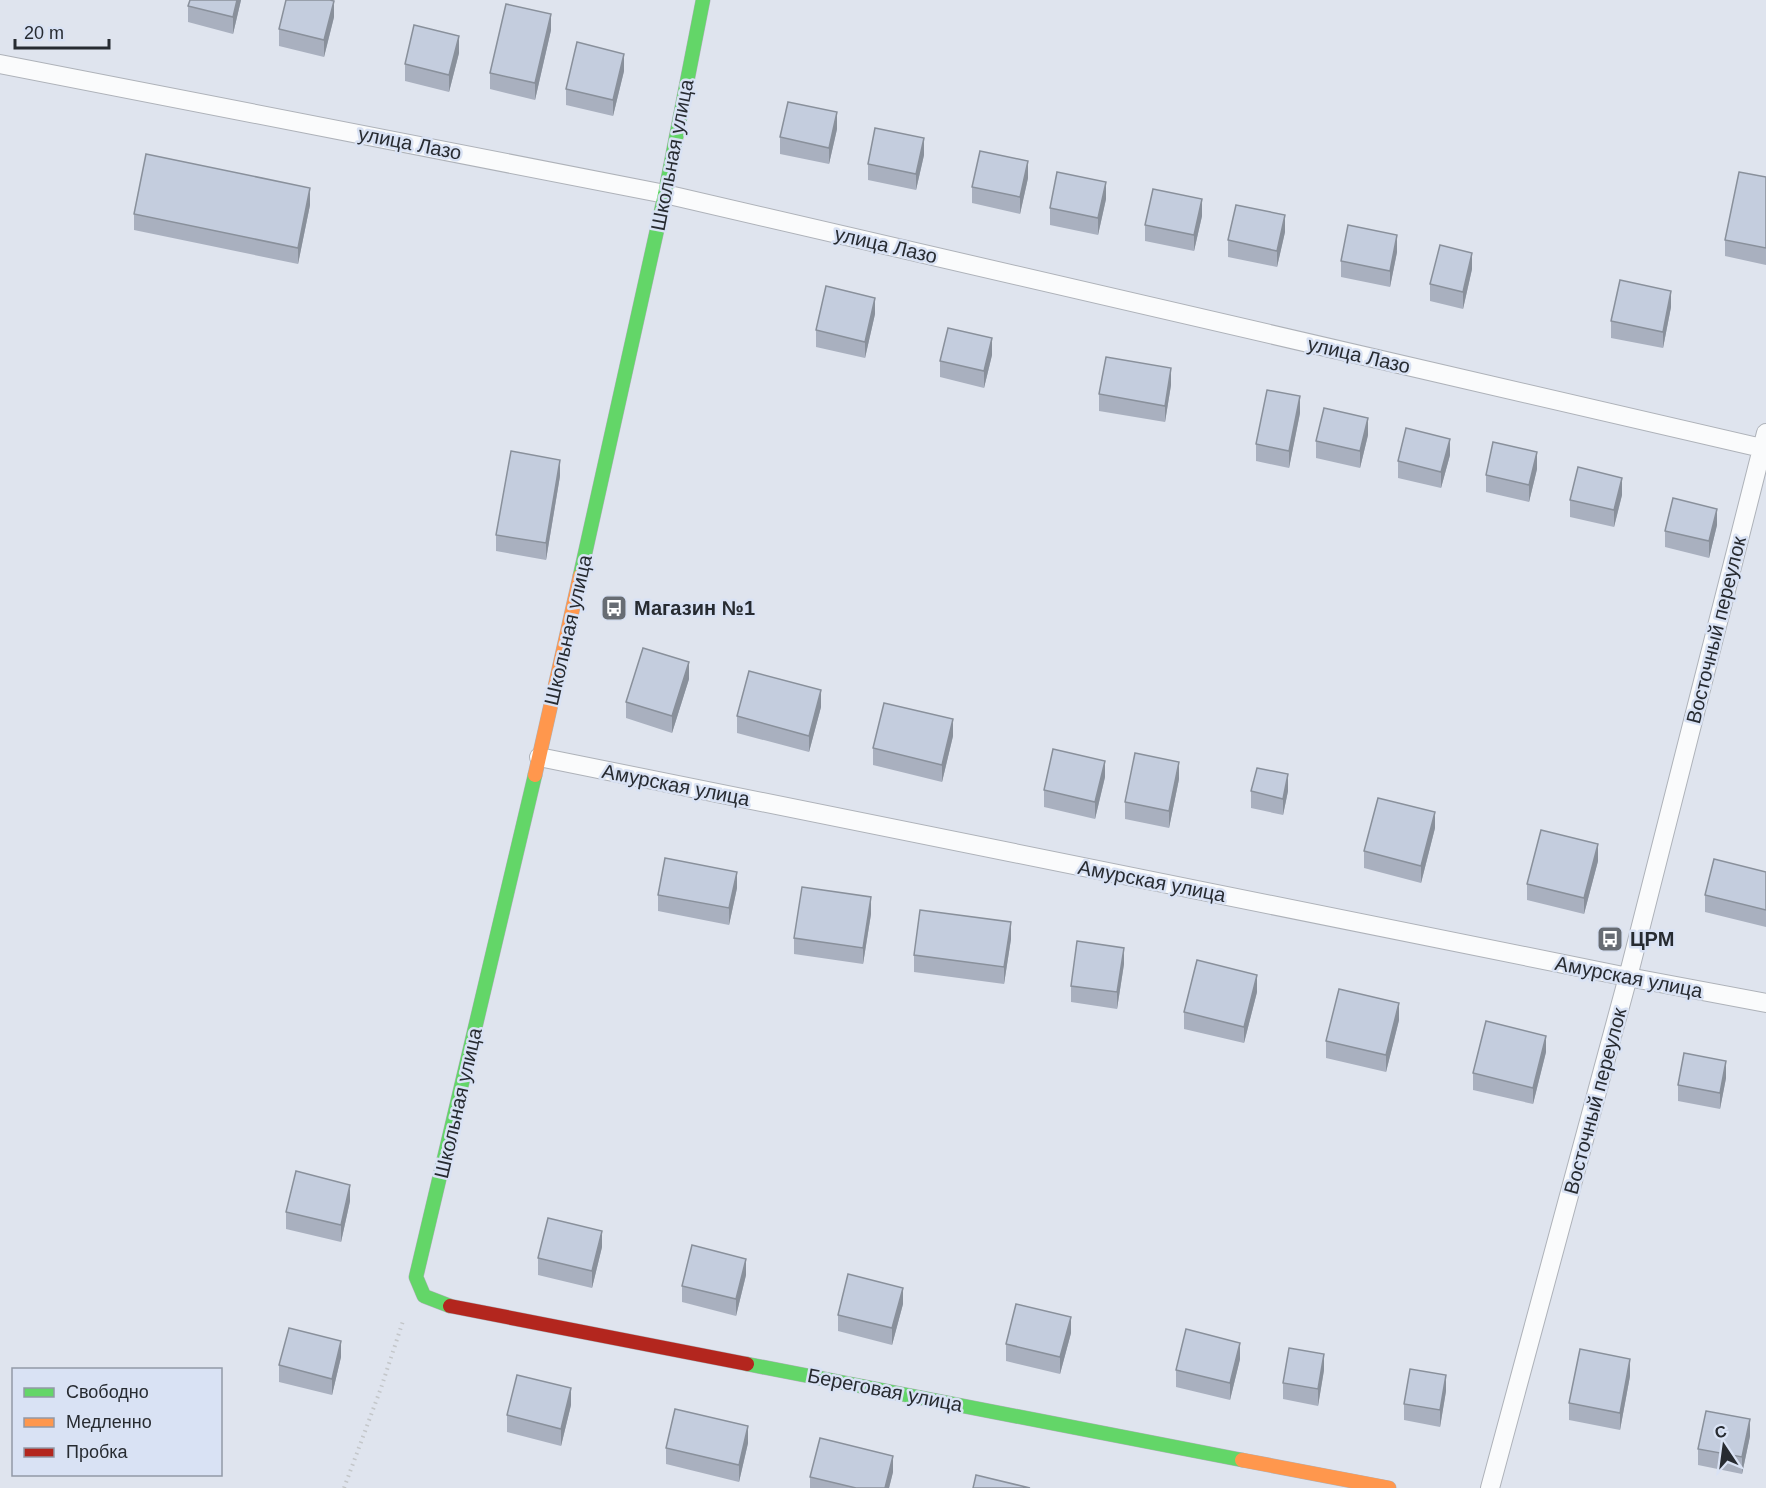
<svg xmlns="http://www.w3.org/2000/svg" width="1766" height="1488" font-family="Helvetica,sans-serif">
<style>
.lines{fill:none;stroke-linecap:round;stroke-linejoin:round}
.lane-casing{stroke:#aeb2b9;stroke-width:20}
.fast-casing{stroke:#aeb2b9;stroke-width:15}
.slow-casing{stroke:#aeb2b9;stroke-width:15}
.jam-casing{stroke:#aeb2b9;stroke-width:15}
.path{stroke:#c3c6c9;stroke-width:4;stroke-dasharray:1.5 4.5;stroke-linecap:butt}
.lane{stroke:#fafbfc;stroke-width:18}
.fast{stroke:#63d668;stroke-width:14}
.slow{stroke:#ff974d;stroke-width:14}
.jam{stroke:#b3261e;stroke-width:14}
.wall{fill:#a9b0bf}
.shaded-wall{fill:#89909b}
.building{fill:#c4cdde;stroke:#89909b;stroke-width:1.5}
.labels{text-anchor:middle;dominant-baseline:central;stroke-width:5;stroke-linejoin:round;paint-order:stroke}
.street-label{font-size:20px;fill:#272b31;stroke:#d9e2f4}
.poi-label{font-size:20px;font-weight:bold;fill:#272b31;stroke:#d9e2f4;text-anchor:start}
</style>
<rect width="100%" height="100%" fill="#dfe4ee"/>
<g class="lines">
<!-- lane casing -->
<g class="lane-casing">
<path id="lane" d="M0,64L665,194L1766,449
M539,757L1628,977L1766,1003
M1490,1488L1628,977L1766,433"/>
</g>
<!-- fast casing -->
<g class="fast-casing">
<path id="fast" d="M580,576L665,194L703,0
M450,1306L424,1296L416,1277L535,775
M747,1364L1242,1460"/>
</g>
<!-- slow casing -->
<g class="slow-casing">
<path id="slow" d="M535,775L580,576
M1242,1460L1389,1488"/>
</g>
<!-- jam casing -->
<g class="jam-casing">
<path id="jam" d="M450,1306L747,1364"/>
</g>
<!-- path -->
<path class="path" d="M344,1488L381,1388L403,1321"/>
<!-- lane -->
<use href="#lane" class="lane"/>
<!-- fast -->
<use href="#fast" class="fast"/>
<!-- slow -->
<use href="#slow" class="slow"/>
<!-- jam -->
<use href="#jam" class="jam"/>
</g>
<!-- wall -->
<path class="wall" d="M241,0L233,34L188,22V6Z
M334,17L324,57L279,46V29Z
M551,30L535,100L490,89V73Z
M459,53L449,92L405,81V64Z
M624,71L613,116L566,105V89Z
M837,129L829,164L780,154V137Z
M924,155L916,190L868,180V164Z
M1766,177V265L1725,256V240Z
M1028,178L1020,214L972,203V187Z
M1106,199L1098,235L1050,225V208Z
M310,205L298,264L134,230V214Z
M1202,216L1194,251L1145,241V225Z
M1285,232L1277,267L1228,257V240Z
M1397,252L1390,287L1341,277V261Z
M1472,269L1463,309L1430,301V284Z
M1671,307L1663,348L1611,338V321Z
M875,314L865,358L816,347V330Z
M992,355L984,388L940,377V361Z
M1171,385L1165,422L1099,411V394Z
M1300,413L1289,468L1256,461V444Z
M1368,435L1360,468L1316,458V441Z
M1450,455L1441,488L1398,478V461Z
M1537,469L1529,502L1486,492V475Z
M560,476L546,560L496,551V535Z
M1622,495L1614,527L1570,517V500Z
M1717,525L1709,558L1665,547V531Z
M689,679L672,733L626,718V702Z
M821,707L809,752L737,733V716Z
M953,736L942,782L873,765V748Z
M1105,777L1095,819L1044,807V790Z
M1179,779L1169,828L1125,819V802Z
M1251,791H1288L1283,815L1251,808Z
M1435,828L1421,883L1364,868V851Z
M1598,861L1584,914L1527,900V884Z
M1766,872V927L1705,912V895Z
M737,888L729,925L658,911V895Z
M871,914L863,964L794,954V938Z
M1011,939L1004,984L914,972V955Z
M1124,964L1117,1009L1071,1002V986Z
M1257,992L1244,1043L1184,1029V1012Z
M1399,1020L1386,1072L1326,1058V1041Z
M1546,1052L1533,1104L1473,1090V1073Z
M1726,1078L1720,1109L1678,1101V1085Z
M350,1201L341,1242L286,1229V1212Z
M602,1247L592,1288L538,1275V1258Z
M746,1275L736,1316L682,1302V1286Z
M903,1304L892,1345L838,1331V1315Z
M1071,1333L1060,1374L1006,1361V1344Z
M341,1357L332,1395L279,1382V1365Z
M1240,1359L1230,1400L1176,1387V1370Z
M1324,1370L1318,1406L1283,1399V1383Z
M1630,1376L1620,1430L1569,1420V1403Z
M1446,1391L1440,1427L1404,1420V1404Z
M571,1405L561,1446L507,1432V1415Z
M1750,1436L1742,1474L1698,1465V1449Z
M748,1443L739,1482L666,1464V1448Z
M893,1472L889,1488H810V1477Z"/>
<!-- shaded-wall -->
<path class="shaded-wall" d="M237,0H241L233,34V17Z
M334,1V17L324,57V40Z
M551,14V30L535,100V83Z
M459,36V53L449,92V75Z
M624,54V71L613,116V100Z
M837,112V129L829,164V148Z
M924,138V155L916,190V174Z
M1028,161V178L1020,214V197Z
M1106,182V199L1098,235V218Z
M310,188V205L298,264V248Z
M1202,199V216L1194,251V235Z
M1285,215V232L1277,267V251Z
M1397,235V252L1390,287V271Z
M1472,253V269L1463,309V292Z
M1671,291V307L1663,348V332Z
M875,298V314L865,358V342Z
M992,338V355L984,388V371Z
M1171,368V385L1165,422V406Z
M1300,396V413L1289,468V451Z
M1368,418V435L1360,468V451Z
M1450,439V455L1441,488V472Z
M1537,452V469L1529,502V485Z
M560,460V476L546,560V543Z
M1622,478V495L1614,527V510Z
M1717,509V525L1709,558V541Z
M689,662V679L672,733V716Z
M821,690V707L809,752V736Z
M953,719V736L942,782V765Z
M1105,761V777L1095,819V802Z
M1179,762V779L1169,828V811Z
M1288,774V791L1283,815V799Z
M1435,812V828L1421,883V866Z
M1598,844V861L1584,914V898Z
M737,872V888L729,925V908Z
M871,897V914L863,964V948Z
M1011,922V939L1004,984V967Z
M1124,948V964L1117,1009V992Z
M1257,975V992L1244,1043V1027Z
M1399,1003V1020L1386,1072V1055Z
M1546,1036V1052L1533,1104V1088Z
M1726,1061V1078L1720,1109V1093Z
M350,1185V1201L341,1242V1225Z
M602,1231V1247L592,1288V1271Z
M746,1259V1275L736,1316V1299Z
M903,1288V1304L892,1345V1328Z
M1071,1317V1333L1060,1374V1357Z
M341,1341V1357L332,1395V1379Z
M1240,1343V1359L1230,1400V1383Z
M1324,1354V1370L1318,1406V1389Z
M1630,1359V1376L1620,1430V1413Z
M1446,1375V1391L1440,1427V1410Z
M571,1388V1405L561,1446V1429Z
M1750,1419V1436L1742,1474V1457Z
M748,1426V1443L739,1482V1465Z
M893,1456V1472L889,1488H885Z"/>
<!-- building -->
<path class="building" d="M190,0H237L233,17L188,6Z
M286,0H330L334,1L324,40L279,29Z
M506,4L551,14L535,83L490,73Z
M414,25L459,36L449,75L405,64Z
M577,42L624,54L613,100L566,89Z
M788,102L837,112L829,148L780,137Z
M875,128L924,138L916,174L868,164Z
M980,151L1028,161L1020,197L972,187Z
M146,154L310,188L298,248L134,214Z
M1057,172L1106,182L1098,218L1050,208Z
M1739,172L1766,177V248L1725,240Z
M1153,189L1202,199L1194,235L1145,225Z
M1236,205L1285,215L1277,251L1228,240Z
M1348,225L1397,235L1390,271L1341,261Z
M1440,245L1472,253L1463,292L1430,284Z
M1620,280L1671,291L1663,332L1611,321Z
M826,286L875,298L865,342L816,330Z
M948,328L992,338L984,371L940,361Z
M1106,357L1171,368L1165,406L1099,394Z
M1267,390L1300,396L1289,451L1256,444Z
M1324,408L1368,418L1360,451L1316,441Z
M1406,428L1450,439L1441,472L1398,461Z
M1493,442L1537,452L1529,485L1486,475Z
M511,451L560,460L546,543L496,535Z
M1578,467L1622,478L1614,510L1570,500Z
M1673,498L1717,509L1709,541L1665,531Z
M643,648L689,662L672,716L626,702Z
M749,671L821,690L809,736L737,716Z
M884,703L953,719L942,765L873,748Z
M1053,749L1105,761L1095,802L1044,790Z
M1135,753L1179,762L1169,811L1125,802Z
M1257,768L1288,774L1283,799L1251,791Z
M1378,798L1435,812L1421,866L1364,851Z
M1541,830L1598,844L1584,898L1527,884Z
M665,858L737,872L729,908L658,895Z
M1714,859L1766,872V910L1705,895Z
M802,887L871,897L863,948L794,938Z
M920,910L1011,922L1004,967L914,955Z
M1077,941L1124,948L1117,992L1071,986Z
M1197,960L1257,975L1244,1027L1184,1012Z
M1339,989L1399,1003L1386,1055L1326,1041Z
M1486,1021L1546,1036L1533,1088L1473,1073Z
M1684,1053L1726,1061L1720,1093L1678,1085Z
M296,1171L350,1185L341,1225L286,1212Z
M548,1218L602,1231L592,1271L538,1258Z
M692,1245L746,1259L736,1299L682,1286Z
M848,1274L903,1288L892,1328L838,1315Z
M1016,1304L1071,1317L1060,1357L1006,1344Z
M289,1328L341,1341L332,1379L279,1365Z
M1186,1329L1240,1343L1230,1383L1176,1370Z
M1289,1348L1324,1354L1318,1389L1283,1383Z
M1580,1349L1630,1359L1620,1413L1569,1403Z
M1410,1369L1446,1375L1440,1410L1404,1404Z
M517,1375L571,1388L561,1429L507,1415Z
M675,1409L748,1426L739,1465L666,1448Z
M1706,1411L1750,1419L1742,1457L1698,1449Z
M820,1438L893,1456L885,1488H856L810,1477Z
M976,1475L1030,1488H973Z"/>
<!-- icons -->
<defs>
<g id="bus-square" transform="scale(1.35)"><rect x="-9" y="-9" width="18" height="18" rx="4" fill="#676c73" stroke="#d9e2f4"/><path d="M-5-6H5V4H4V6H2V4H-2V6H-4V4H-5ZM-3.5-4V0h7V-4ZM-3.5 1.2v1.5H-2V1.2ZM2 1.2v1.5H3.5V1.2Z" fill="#fff"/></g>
</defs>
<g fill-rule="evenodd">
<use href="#bus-square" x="614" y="608"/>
<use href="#bus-square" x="1610" y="939"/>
</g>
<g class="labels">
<!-- street labels -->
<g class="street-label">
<text transform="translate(410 143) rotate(11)">улица Лазо</text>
<text transform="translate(672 155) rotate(-79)">Школьная улица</text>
<text transform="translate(886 245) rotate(13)">улица Лазо</text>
<text transform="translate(1359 355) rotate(13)">улица Лазо</text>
<text transform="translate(568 630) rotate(-77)">Школьная улица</text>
<text transform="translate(1716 630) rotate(-76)">Восточный переулок</text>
<text transform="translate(676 785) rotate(11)">Амурская улица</text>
<text transform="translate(1152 881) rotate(11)">Амурская улица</text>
<text transform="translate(1629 977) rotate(11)">Амурская улица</text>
<text transform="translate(1595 1101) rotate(-75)">Восточный переулок</text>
<text transform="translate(458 1103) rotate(-77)">Школьная улица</text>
<text transform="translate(885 1390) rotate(11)">Береговая улица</text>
</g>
<!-- poi labels -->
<g class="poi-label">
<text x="634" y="608">Магазин №1</text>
<text x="1630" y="939">ЦРМ</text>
</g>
</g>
<!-- legend -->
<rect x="12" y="1368" width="210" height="108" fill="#d9e2f4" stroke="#9299a6" stroke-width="1.5"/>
<rect x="24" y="1388" width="30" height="9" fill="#63d668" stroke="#9299a6" stroke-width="1.5"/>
<text x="66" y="1398" font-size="18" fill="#272b31">Свободно</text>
<rect x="24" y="1418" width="30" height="9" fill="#ff974d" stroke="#9299a6" stroke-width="1.5"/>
<text x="66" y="1428" font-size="18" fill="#272b31">Медленно</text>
<rect x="24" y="1448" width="30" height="9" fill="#b3261e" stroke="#9299a6" stroke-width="1.5"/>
<text x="66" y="1458" font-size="18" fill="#272b31">Пробка</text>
<!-- north arrow -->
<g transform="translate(1724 1446) rotate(347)" stroke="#d9e2f4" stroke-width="4.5" paint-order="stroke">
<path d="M0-4.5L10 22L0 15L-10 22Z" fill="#272b31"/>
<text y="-9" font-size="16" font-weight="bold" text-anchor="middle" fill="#272b31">С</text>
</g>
<!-- scale -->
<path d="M15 39v9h94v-9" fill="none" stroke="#272b31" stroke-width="3"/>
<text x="24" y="39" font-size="18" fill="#272b31" stroke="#d9e2f4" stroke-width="4.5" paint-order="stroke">20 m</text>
</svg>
